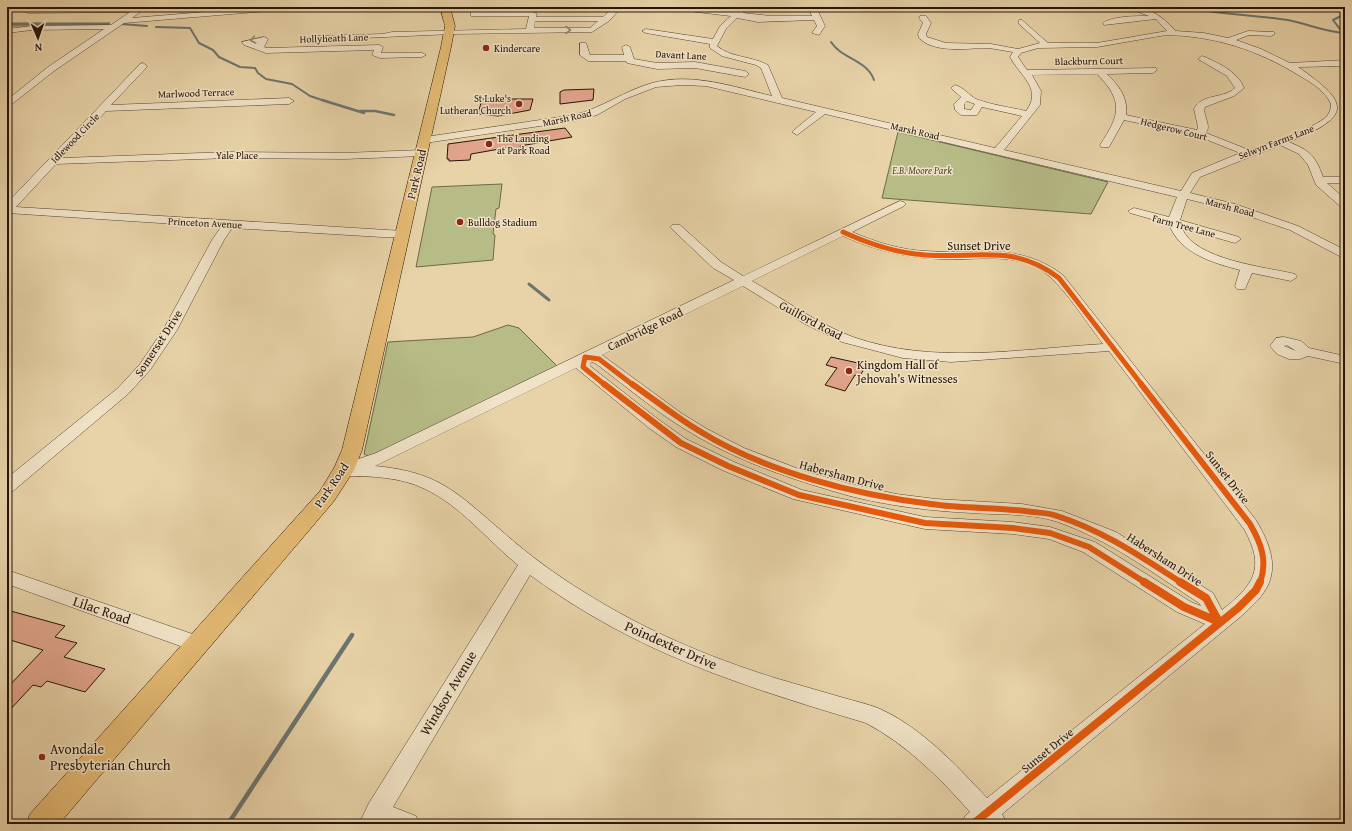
<svg xmlns="http://www.w3.org/2000/svg" width="1352" height="831" font-family="'Gentium Book Plus',serif">
<style>
.green{fill:#b7bc87;stroke:#6e6848}
.lines{fill:none;stroke-linecap:round;stroke-linejoin:round}
.stream-far3{stroke:#6c756f;stroke-width:2}
.stream-far2{stroke:#6c756f;stroke-width:2.5}
.stream-far1{stroke:#6c756f;stroke-width:3}
.stream{stroke:#6c756f;stroke-width:4.5}
.building{fill:#e1a48b;stroke:#261409}
.minor-casing{stroke:#564431;stroke-width:1}
.major-casing{stroke:#261409;stroke-width:1}
.minor{fill:#f0e2c6;fill-rule:evenodd}
.major{fill:#e4ba74;fill-rule:evenodd}
.cycleway-far2-casing{stroke:#f0e2c6;stroke-width:7}
.cycleway-far1-casing{stroke:#f0e2c6;stroke-width:9}
.cycleway-casing{stroke:#f0e2c6;stroke-width:10}
.cycleway-far2{stroke:#e8590c;stroke-width:5}
.cycleway-far1{stroke:#e8590c;stroke-width:6}
.cycleway{stroke:#e8590c;stroke-width:8}
.oneway{stroke:#958571}
.poi-dot{fill:#8f2418;stroke:#f0e2c6;stroke-width:1.5}
.labels{text-anchor:middle;dominant-baseline:central;stroke-width:3;stroke-linejoin:round;paint-order:stroke}
.far-street-label{font-size:10px;fill:#261409;stroke:#f0e2c6}
.far-poi-label{font-size:10px;fill:#261409;stroke:#f0e2c6;text-anchor:start}
.far-park-label{font-size:10px;font-style:italic;fill:#52462f;stroke:#f0e2c6}
.street-label{font-size:12px;fill:#261409;stroke:#f0e2c6}
.poi-label{font-size:12px;fill:#261409;stroke:#f0e2c6;text-anchor:start}
.near-street-label{font-size:14px;fill:#261409;stroke:#f0e2c6}
.near-poi-label{font-size:14px;fill:#261409;stroke:#f0e2c6;text-anchor:start}
</style>
<rect width="100%" height="100%" fill="#e8d3a8"/>
<filter id="stains"><feTurbulence type="fractalNoise" baseFrequency=".005" numOctaves="4"/><feColorMatrix values="0 0 0 0 .2 0 0 0 0 .09 0 0 0 0 .02 0 0 0 .5 -.17"/></filter>
<radialGradient id="worn" r=".72"><stop offset=".6" stop-color="#630" stop-opacity="0"/><stop offset="1" stop-color="#630" stop-opacity=".3"/></radialGradient>
<!-- green -->
<path class="green" d="M7,23H110L104,26H7Z
M898,132L1108,182L1091,214L882,198Z
M502,184L499,208L496,209L493,234L495,235L493,260L416,267L432,187Z
M508,325L519,328L557,366L380,452L368,456L364,454L388,342L473,337Z"/>
<g class="lines">
<!-- stream-far3 -->
<path class="stream-far3" d="M1182,7C1217,14 1253,15 1288,20C1308,24 1325,32 1345,33
M7,24H109
M121,24L147,26
M156,27L190,28L199,43L213,50L219,57L240,67L255,68L258,73L266,79L292,84L310,96L325,101
M1343,33L1333,20L1345,14
M831,42C842,59 867,60 874,80"/>
<!-- stream-far2 -->
<path class="stream-far2" d="M322,100L364,113
M360,111H375L394,115"/>
<!-- stream-far1 -->
<path class="stream-far1" d="M529,284L549,300"/>
<!-- stream -->
<path class="stream" d="M228,824L352,635"/>
</g>
<!-- building -->
<path class="building" d="M594,89L593,100L560,104V92L564,90Z
M482,99H533L530,110L498,116L478,114Z
M565,128L572,137L520,146L524,152L515,153L511,147L471,154L470,160L449,161V159H447L448,144Z
M831,357L858,363L857,365L865,367L860,376L855,375L845,391L825,385L837,368L826,365Z
M7,610L65,626L55,637L77,643L64,657L105,669L85,692L47,681L41,687L33,685L7,713V688L43,650L7,639Z"/>
<g class="lines">
<!-- minor casing -->
<g class="minor-casing">
<path id="minor" d="M147,7L132,18L264,7H295L291,9L124,23L54,71L7,108V100L48,67L104,29L32,30L7,33V29L32,26L111,25L130,12L28,13L24,11L25,9Z
M687,7L735,12L740,7H748L743,13L771,16H812L808,7H816L825,26L819,35L812,33L817,26L814,20L758,22L737,18L726,29L717,46C731,58 752,56 768,65L782,98L995,148L1022,116L982,107L977,115H961L955,110L954,104L961,97L951,88L955,85C963,87 969,95 976,99C992,105 1009,107 1026,111C1043,89 1020,76 1010,57L1013,52C1005,51 997,49 989,48C968,48 935,54 919,38L918,34L923,23L919,18L920,16H926L931,23L926,34L927,37L946,43L991,44L1018,49L1040,43L1019,24V20H1022L1048,43H1097L1167,31L1156,19L1104,25L1103,23C1112,16 1137,16 1149,16L1125,7C1150,7 1159,14 1176,31L1204,33L1228,38L1248,31L1274,32L1275,34L1271,36L1249,35L1236,40L1261,49L1290,63L1345,60V66L1298,67C1352,104 1351,117 1289,142C1310,151 1315,155 1323,177H1345V183H1327L1345,199V208L1341,207L1316,185L1308,165L1299,154L1280,145L1200,177L1190,193L1235,204L1298,226L1345,250V259L1290,230L1228,209L1187,199L1180,220L1239,237L1241,239L1235,243L1182,228C1194,260 1266,267 1295,274L1297,277L1291,281L1252,273L1245,289H1237L1235,286L1240,270C1213,263 1179,253 1169,224L1130,213L1128,211L1134,208L1169,217L1177,197L825,114L797,135L792,132L794,130L816,112L706,86L682,85L656,87L625,99L597,115L574,121L425,143L420,140L425,137L574,115C602,108 624,91 652,83C692,72 734,87 772,96L761,68L756,65L722,56L710,48V44L646,33L642,31L646,29L713,39L720,26L731,16L688,11L684,9ZM1166,35C1215,36 1258,50 1300,76C1312,83 1325,91 1331,104C1331,108 1330,112 1327,116C1313,130 1269,143 1249,150L1206,133C1212,125 1202,115 1205,107L1234,96L1244,88C1238,72 1220,64 1205,57L1202,56L1198,59L1227,76L1235,88C1224,99 1202,93 1194,109L1198,127L1197,130L1126,115C1128,97 1119,86 1107,74L1153,73L1157,70L1156,68L1027,70L1018,57L1021,53L1038,48L1097,47ZM1097,74C1124,101 1120,115 1100,145L1101,147H1109L1124,120L1195,135L1240,153L1192,173L1181,191L1004,150L1040,105L1041,91L1032,75ZM967,101L975,104L971,110L964,109V104Z
M610,10L617,12L609,21L592,32L452,34L318,40L314,38L318,36L383,34L392,32L526,29L529,16H471V12H533L537,14L536,17H603ZM535,21H598L590,28H534Z
M264,37L268,39L264,47L267,48L379,45L383,47L381,53H422L426,55L422,57L380,58L372,55L374,50L266,53L244,45L242,42Z
M580,43H586L590,55H624L622,47L626,45L630,47L634,59L657,63L695,62L745,71L749,74L745,77L695,68L657,69L627,63L626,61H588L580,55Z
M143,63L147,66L146,68L111,105L289,98L294,101L289,104L106,111L62,158L229,152L344,153L422,150L427,153L422,156L344,159L229,158L56,164L16,207L403,231L409,234L403,237H382L232,228L224,240L177,330L150,370L128,394L13,491L7,493V478L118,388L140,364L163,330L212,240L221,227L7,213V203L140,64Z
M900,201L904,202L906,204L904,206L852,232C876,242 900,250 926,251C978,255 1017,241 1063,275L1256,520C1270,544 1281,570 1262,595C1257,602 1250,607 1245,613L1002,814L1007,824H962L965,816L970,812C939,777 907,745 866,723C742,686 636,653 530,575L393,807L416,816L419,824H359L369,803L518,565C487,540 461,506 425,489C401,477 371,476 344,476L338,474L336,470L338,466L376,453L734,280L713,268L672,229L670,227L672,225H680L721,262L743,276ZM843,236C874,250 906,258 941,259C973,261 1010,252 1040,269C1062,283 1086,322 1103,344C1020,349 933,365 853,337C818,324 785,300 752,281ZM743,286L805,324L842,342L903,358L951,362L1109,351L1244,529C1266,568 1254,585 1222,610L1213,593L1116,532L1062,511L1022,504L936,499L896,494L851,484L804,471L744,448L707,429L681,413L602,355ZM591,362L595,363C628,388 661,416 698,437C745,464 797,481 850,496C890,506 930,511 972,513C998,515 1029,513 1055,521C1108,539 1153,573 1199,603L1201,606L1191,602L1095,542L1050,527L1013,522L925,517L802,490L734,462L686,439L659,420L590,366ZM576,368L649,428L676,447L722,470L793,499L925,529L1013,534L1049,539L1083,552L1177,612L1205,624L987,798C955,764 921,727 878,708C867,704 855,701 844,698C821,691 798,685 775,678C708,657 644,630 584,592C556,575 529,555 504,533C457,493 440,472 375,466Z
M1284,337L1301,341L1309,348L1345,356V364L1308,356L1300,359H1289L1277,354L1270,346L1276,338ZM1287,345L1296,351L1284,346Z
M7,570L204,638L207,644L204,650L197,652L7,584Z"/>
</g>
<!-- major casing -->
<g class="major-casing">
<path id="major" d="M440,7H450L455,26L451,47L362,450L354,470L334,501L59,824H26L30,814L320,491L334,468L342,450L441,47L445,26Z"/>
</g>
<!-- minor -->
<use href="#minor" class="minor"/>
<!-- major -->
<use href="#major" class="major"/>
<!-- cycleway-far2 casing -->
<g class="cycleway-far2-casing">
<path id="cycleway-far2" d="M843,232C869,244 896,253 925,255C977,259 1013,243 1059,278L1142,385
M605,385L583,367L585,357L599,359L633,385"/>
</g>
<!-- cycleway-far1 casing -->
<g class="cycleway-far1-casing">
<path id="cycleway-far1" d="M604,384L681,443L728,466L799,495L925,523L1013,528L1050,533L1089,547L1146,583
M632,384C655,400 677,418 701,432C766,472 856,495 931,504C965,509 999,507 1033,512C1041,513 1050,513 1057,516C1104,531 1141,557 1182,583
M1141,384L1250,524C1261,543 1268,561 1260,583"/>
</g>
<!-- cycleway casing -->
<g class="cycleway-casing">
<path id="cycleway" d="M1144,582L1184,607L1219,622L1206,598L1180,582
M973,824L1238,608L1256,590L1260,582"/>
</g>
<!-- cycleway-far2 -->
<use href="#cycleway-far2" class="cycleway-far2"/>
<!-- cycleway-far1 -->
<use href="#cycleway-far1" class="cycleway-far1"/>
<!-- cycleway -->
<use href="#cycleway" class="cycleway"/>
</g>
<!-- one-way arrows -->
<defs><path id="oneway-chevron" d="M-2-3.5L2.5 0L-2 3.5" fill="none" stroke-width="1.6" stroke-linecap="round" stroke-linejoin="round"/></defs>
<g class="oneway">
<use href="#oneway-chevron" transform="translate(568 30)"/>
<use href="#oneway-chevron" transform="translate(253 40) rotate(168)"/>
</g>
<!-- markers -->
<g class="poi-dot">
<circle cx="486" cy="48" r="4"/>
<circle cx="519" cy="104" r="4"/>
<circle cx="489" cy="144" r="4"/>
<circle cx="460" cy="222" r="4"/>
<circle cx="849" cy="371" r="4"/>
<circle cx="42" cy="757" r="4"/>
</g>
<g class="labels">
<!-- far-street labels -->
<g class="far-street-label">
<text transform="translate(334 38) rotate(-2)">Hollyheath Lane</text>
<text transform="translate(681 55) rotate(3)">Davant Lane</text>
<text transform="translate(1089 61) rotate(-1)">Blackburn Court</text>
<text transform="translate(196 93) rotate(-2)">Marlwood Terrace</text>
<text transform="translate(567 118) rotate(-12)">Marsh Road</text>
<text transform="translate(1174 129) rotate(14)">Hedgerow Court</text>
<text transform="translate(915 131) rotate(13)">Marsh Road</text>
<text transform="translate(75 138) rotate(-46)">Idlewood Circle</text>
<text transform="translate(1276 142) rotate(-21)">Selwyn Farms Lane</text>
<text x="237" y="155">Yale Place</text>
<text transform="translate(1230 207) rotate(15)">Marsh Road</text>
<text transform="translate(205 223) rotate(3)">Princeton Avenue</text>
<text transform="translate(1184 226) rotate(15)">Farm Tree Lane</text>
</g>
<!-- far-poi labels -->
<g class="far-poi-label">
<text x="494" y="48">Kindercare</text>
<text x="511" y="98" text-anchor="end">St Luke's<tspan x="511" dy="12">Lutheran Church</tspan></text>
<text x="497" y="138">The Landing<tspan x="497" dy="12">at Park Road</tspan></text>
<text x="468" y="222">Bulldog Stadium</text>
</g>
<!-- far-park labels -->
<g class="far-park-label">
<text x="922" y="170">E.B. Moore Park</text>
</g>
<!-- street labels -->
<g class="street-label">
<text transform="translate(416 174) rotate(-77)">Park Road</text>
<text x="979" y="245">Sunset Drive</text>
<text transform="translate(811 320) rotate(28)">Guilford Road</text>
<text transform="translate(645 329) rotate(-26)">Cambridge Road</text>
<text transform="translate(158 343) rotate(-57)">Somerset Drive</text>
<text transform="translate(842 475) rotate(15)">Habersham Drive</text>
<text transform="translate(1228 477) rotate(52)">Sunset Drive</text>
<text transform="translate(331 485) rotate(-56)">Park Road</text>
<text transform="translate(1165 559) rotate(33)">Habersham Drive</text>
<text transform="translate(1047 750) rotate(-39)">Sunset Drive</text>
</g>
<!-- poi labels -->
<g class="poi-label">
<text x="857" y="364">Kingdom Hall of<tspan x="857" dy="14">Jehovah’s Witnesses</tspan></text>
</g>
<!-- near-street labels -->
<g class="near-street-label">
<text transform="translate(102 610) rotate(19)">Lilac Road</text>
<text transform="translate(671 645) rotate(24)">Poindexter Drive</text>
<text transform="translate(448 693) rotate(-59)">Windsor Avenue</text>
</g>
<!-- near-poi labels -->
<g class="near-poi-label">
<text x="50" y="749">Avondale<tspan x="50" dy="16">Presbyterian Church</tspan></text>
</g>
</g>
<!-- margin -->
<rect width="1352" height="831" fill="none" stroke="#e8d3a8" stroke-width="24"/>
<rect x="8" y="8" width="1336" height="815" fill="none" stroke="#261409" stroke-width="2"/>
<rect x="12" y="12" width="1328" height="807" fill="none" stroke="#261409"/>
<!-- north arrow -->
<g transform="translate(38 38) rotate(178)" stroke="#f0e2c6" stroke-width="3" paint-order="stroke">
<path d="M0-3L7 15L0 10L-7 15Z" fill="#261409"/>
<text y="-6" font-size="11" font-weight="bold" text-anchor="middle" fill="#261409">N</text>
</g>
<rect width="100%" height="100%" filter="url(#stains)"/>
<rect width="100%" height="100%" fill="url(#worn)"/>
</svg>
